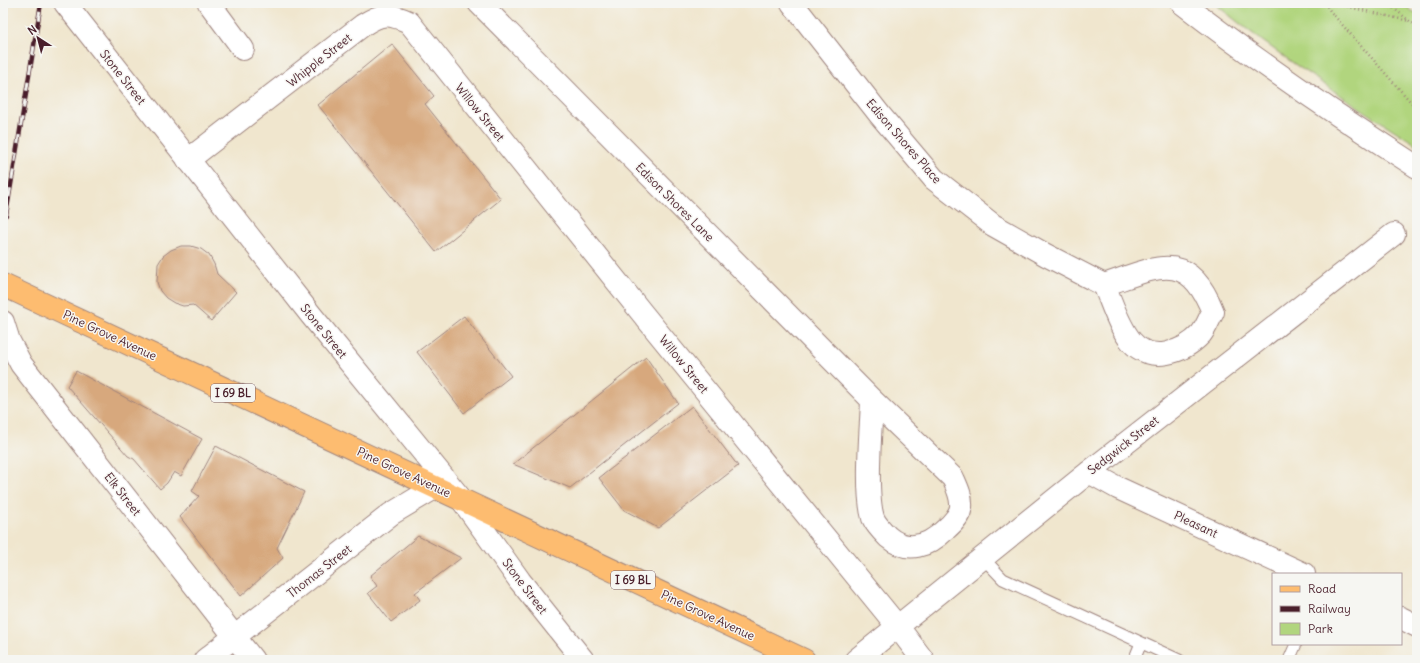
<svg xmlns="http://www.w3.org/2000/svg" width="1420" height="663" font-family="Delius,sans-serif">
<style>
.green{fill:#b1d57e;stroke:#7e7a54}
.building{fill:#d7a87d}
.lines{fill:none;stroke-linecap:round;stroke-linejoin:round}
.service-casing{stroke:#9d827c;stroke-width:13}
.minor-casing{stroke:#9d827c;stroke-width:24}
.tertiary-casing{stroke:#9d827c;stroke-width:24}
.primary-casing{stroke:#9d827c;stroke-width:24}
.path{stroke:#9d827c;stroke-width:2.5;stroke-dasharray:1 3;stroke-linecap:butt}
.service{stroke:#fff;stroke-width:11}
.minor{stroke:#fff;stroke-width:22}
.tertiary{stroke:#fff;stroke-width:22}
.primary{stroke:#fdbc6f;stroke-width:22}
.rail-casing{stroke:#4a1f2b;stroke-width:4.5}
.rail{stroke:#f6f6f2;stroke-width:3;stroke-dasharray:9;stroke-linecap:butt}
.labels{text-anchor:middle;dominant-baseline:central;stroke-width:3;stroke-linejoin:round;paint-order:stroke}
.shield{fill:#f6f6f2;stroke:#7e6067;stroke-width:1}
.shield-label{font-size:11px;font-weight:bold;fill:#4a1f2b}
.street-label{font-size:12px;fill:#4a1f2b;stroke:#f6f6f2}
</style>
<rect width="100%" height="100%" fill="#f6f6f2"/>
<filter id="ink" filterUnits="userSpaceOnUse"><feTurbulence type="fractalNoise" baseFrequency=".025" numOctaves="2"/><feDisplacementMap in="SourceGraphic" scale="8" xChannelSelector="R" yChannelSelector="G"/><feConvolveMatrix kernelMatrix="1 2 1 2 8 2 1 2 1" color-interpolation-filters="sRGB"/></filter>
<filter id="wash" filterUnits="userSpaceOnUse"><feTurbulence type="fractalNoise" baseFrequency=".012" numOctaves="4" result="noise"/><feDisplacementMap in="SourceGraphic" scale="16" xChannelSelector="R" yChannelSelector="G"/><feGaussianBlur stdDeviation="0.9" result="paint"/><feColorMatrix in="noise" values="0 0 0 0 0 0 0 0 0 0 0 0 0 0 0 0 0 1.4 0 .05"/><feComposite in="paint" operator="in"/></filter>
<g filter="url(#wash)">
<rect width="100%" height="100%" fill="#f0e6ce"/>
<!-- green -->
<path class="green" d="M1214,3H1402L1417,15V145C1347,100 1278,56 1214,3Z"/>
<g id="blocks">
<!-- building -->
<path class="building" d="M392,44L434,96L425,104L501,199L436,252L318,105Z
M181,246H191L201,249L209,255L214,264L217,274L236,292L211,321L193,305L183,306L174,303L166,298L160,291L157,282L158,264L163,256L171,250Z
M464,316L511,376L464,413L417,352Z
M646,357L678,403L570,488L513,464Z
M76,371L202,439L181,476L174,472L167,483L160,489L134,459L128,456L67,386Z
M692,406L738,466L658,528L624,510L599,478Z
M216,446L304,492L277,548L283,558L241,596L180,517L199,496L192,491Z
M418,536L461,558L415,593L420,600L391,622L368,593L377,586L370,576Z"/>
</g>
</g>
<g filter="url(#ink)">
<use href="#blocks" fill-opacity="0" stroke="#9d827c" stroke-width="1"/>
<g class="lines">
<!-- service casing -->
<g class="service-casing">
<path id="service" d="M983,558L1003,579L1179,660
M1134,660L1141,643
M1289,660L1296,644"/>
</g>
<!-- minor casing -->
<g class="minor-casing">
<path id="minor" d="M209,3L243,49
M479,3L872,400L953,478C957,487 962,497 961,507C960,515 952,524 946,529C929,546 908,554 888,537C883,532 876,525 873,518C865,490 871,431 872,400
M792,3L880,115L934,179L993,225L1046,255L1104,285C1112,303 1118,325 1131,341C1150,364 1183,353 1201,334C1206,328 1209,319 1213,312C1188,247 1155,268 1104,285
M188,160L363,25C382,13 388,13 409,22L642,313L898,627L923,660
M3,322L9,341L21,364L253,660
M1089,472L1118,488L1304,574
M462,500L520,581L583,660
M1401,618L1417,626
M205,660L391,514L436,487
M856,660L1089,472L1394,234"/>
</g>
<!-- tertiary casing -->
<g class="tertiary-casing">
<path id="tertiary" d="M65,3L311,315L462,500
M1182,3C1258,62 1336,115 1417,167"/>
</g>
<!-- primary casing -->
<g class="primary-casing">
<path id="primary" d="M3,285L804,660"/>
</g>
<!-- path -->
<path class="path" d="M1325,3L1330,11L1417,109
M1332,3L1409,21
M1387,3L1417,27"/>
<!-- service -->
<use href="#service" class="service"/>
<!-- minor -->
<use href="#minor" class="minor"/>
<!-- tertiary -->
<use href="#tertiary" class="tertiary"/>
<!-- primary -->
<use href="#primary" class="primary"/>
<!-- rail casing -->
<g class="rail-casing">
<path id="rail" d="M6,215L41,3"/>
</g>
<!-- rail -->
<use href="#rail" class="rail"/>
</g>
</g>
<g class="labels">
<!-- shield labels -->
<g class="shield">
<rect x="211" y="384" width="44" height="18" rx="3"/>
<rect x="611" y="571" width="44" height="18" rx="3"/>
</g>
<g class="shield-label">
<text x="233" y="393">I 69 BL</text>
<text x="633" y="580">I 69 BL</text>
</g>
<!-- street labels -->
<g class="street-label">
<text transform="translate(319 60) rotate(-38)">Whipple Street</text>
<text transform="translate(123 77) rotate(52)">Stone Street</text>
<text transform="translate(480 112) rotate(51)">Willow Street</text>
<text transform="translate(904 141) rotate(49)">Edison Shores Place</text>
<text transform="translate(675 202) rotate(45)">Edison Shores Lane</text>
<text transform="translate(324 331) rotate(51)">Stone Street</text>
<text transform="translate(110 335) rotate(25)">Pine Grove Avenue</text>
<text transform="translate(684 364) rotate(51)">Willow Street</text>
<text transform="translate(1123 445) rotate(-38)">Sedgwick Street</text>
<text transform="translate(404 472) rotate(25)">Pine Grove Avenue</text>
<text transform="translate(123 494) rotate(52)">Elk Street</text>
<text transform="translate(1196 524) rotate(25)">Pleasant</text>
<text transform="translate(319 571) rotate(-38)">Thomas Street</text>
<text transform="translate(525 586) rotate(53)">Stone Street</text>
<text transform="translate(708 615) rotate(25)">Pine Grove Avenue</text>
</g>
</g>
<!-- margin -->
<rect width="1420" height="663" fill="none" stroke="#f6f6f2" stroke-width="16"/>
<!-- legend -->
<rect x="1272" y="573" width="130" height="72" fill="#f6f6f2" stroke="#b1a0a2"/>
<rect x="1280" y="586" width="20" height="6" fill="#fdbc6f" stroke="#b1a0a2"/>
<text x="1308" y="593" font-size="12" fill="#4a1f2b">Road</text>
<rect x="1280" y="606" width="20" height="6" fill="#4a1f2b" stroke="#b1a0a2"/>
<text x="1308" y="613" font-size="12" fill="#4a1f2b">Railway</text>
<rect x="1280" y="623" width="20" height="12" fill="#b1d57e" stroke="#b1a0a2"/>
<text x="1308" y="633" font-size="12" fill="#4a1f2b">Park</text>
<!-- north arrow -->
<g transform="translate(38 38) rotate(324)" stroke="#f6f6f2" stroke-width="3" paint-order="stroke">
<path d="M0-3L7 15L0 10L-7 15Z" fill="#4a1f2b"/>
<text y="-6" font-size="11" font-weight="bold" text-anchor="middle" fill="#4a1f2b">N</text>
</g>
</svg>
